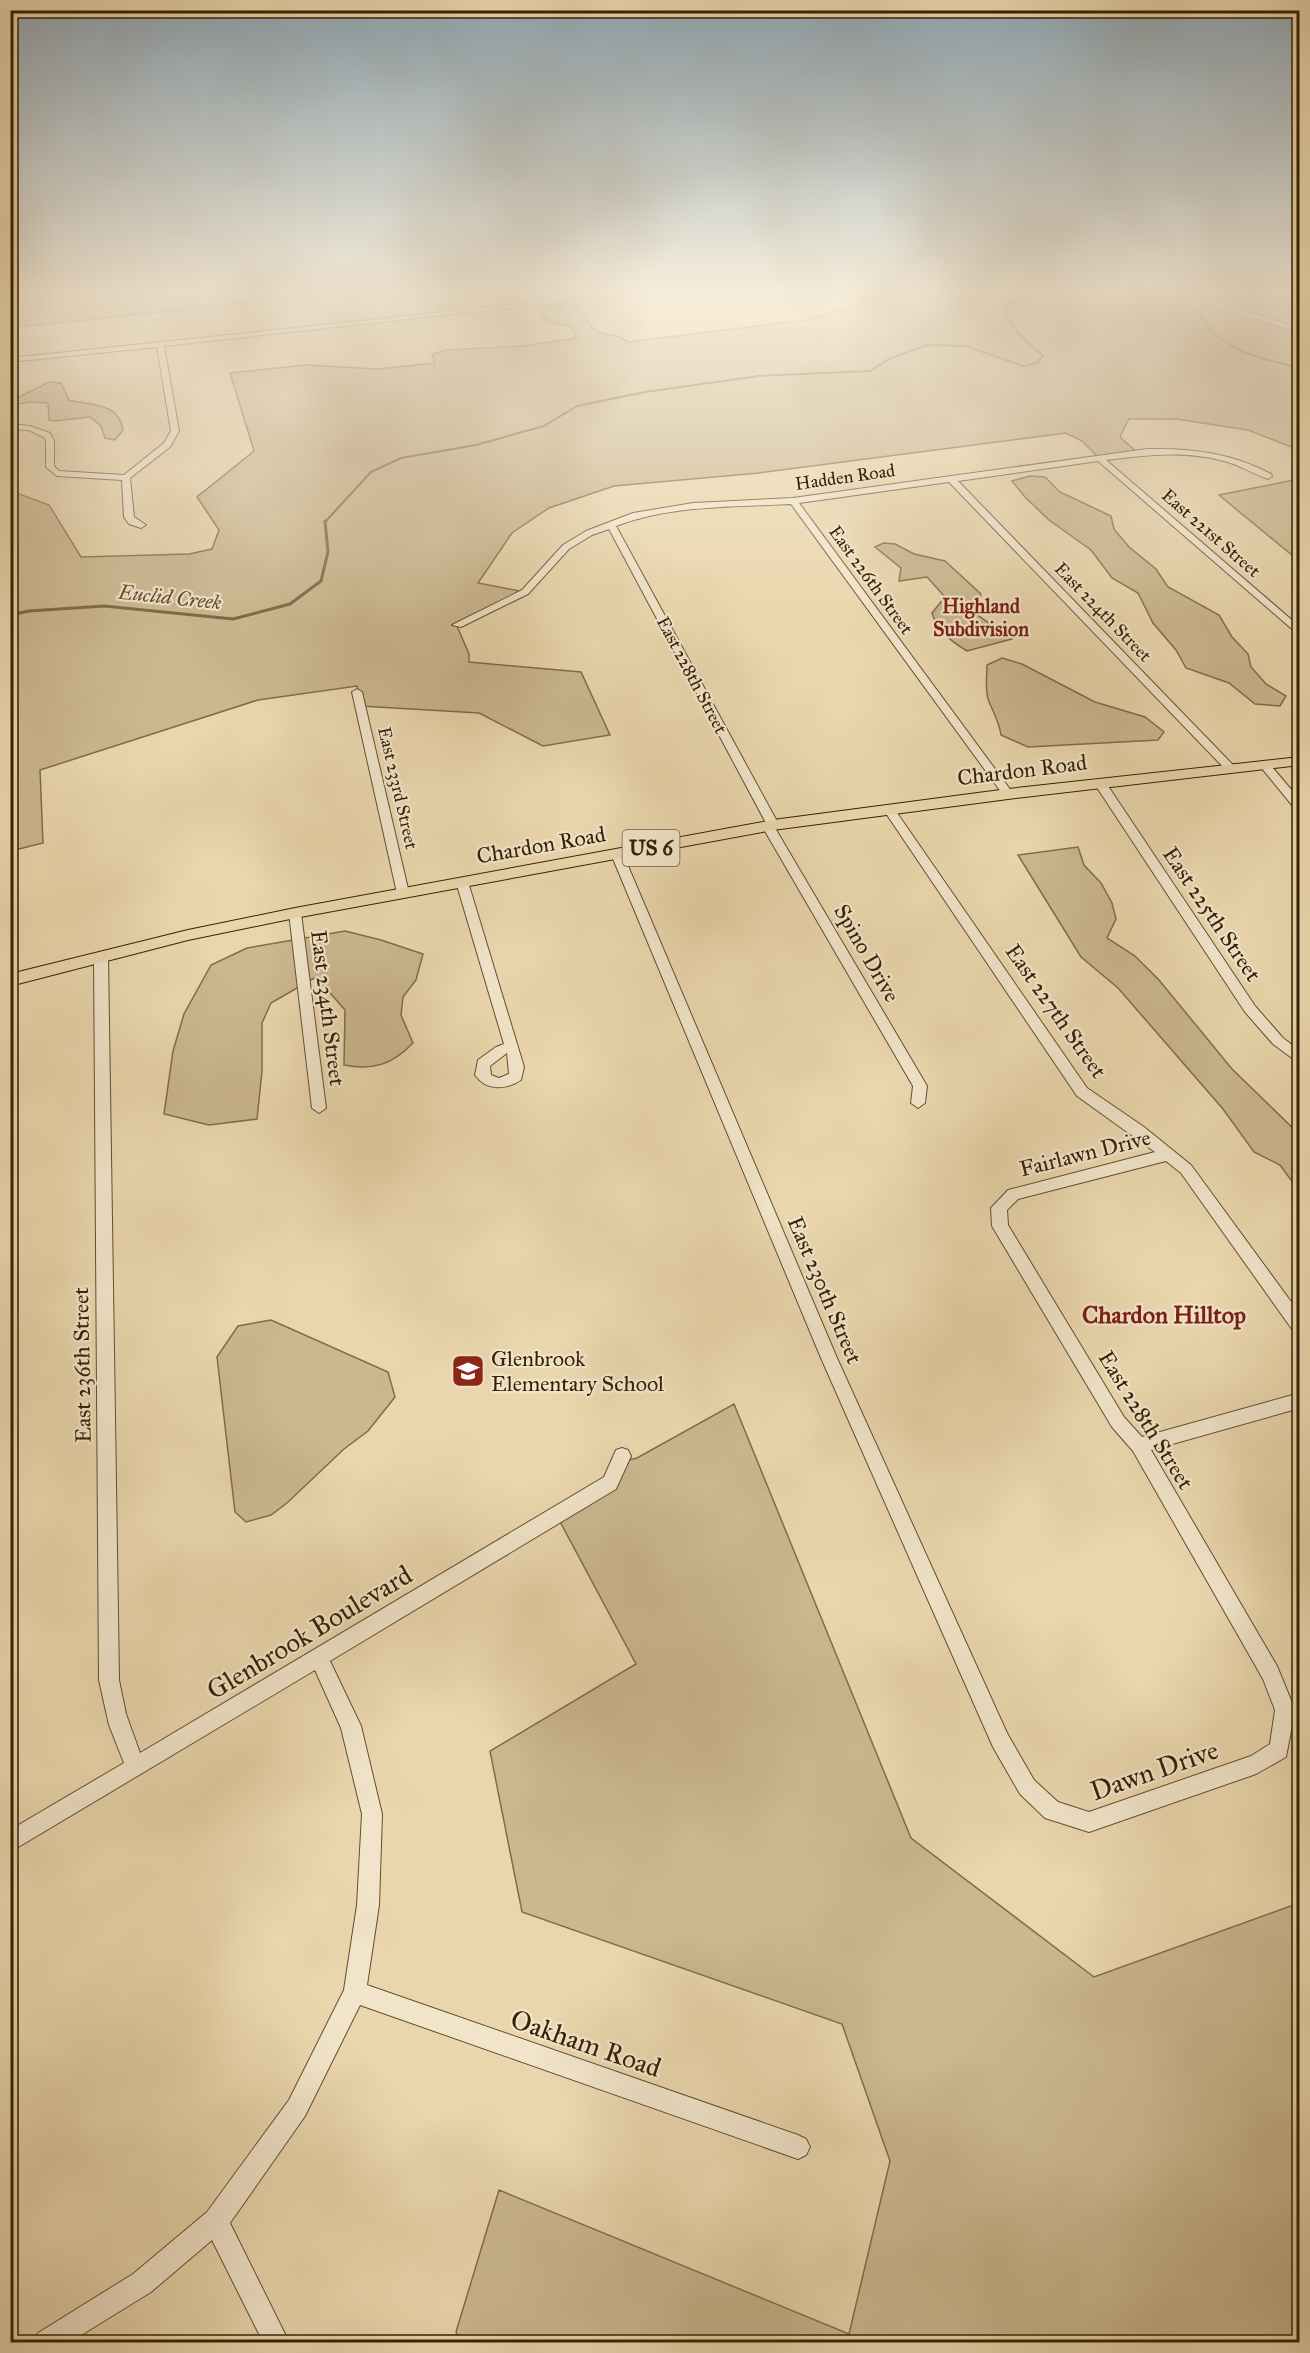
<svg xmlns="http://www.w3.org/2000/svg" width="1310" height="2353" font-family="'IM FELL Great Primer',serif">
<style>
.green{fill:#cbb790;stroke:#806c4a;stroke-width:1.5}
.lines{fill:none;stroke-linecap:round;stroke-linejoin:round}
.stream-far1{stroke:#7c6846;stroke-width:2}
.stream{stroke:#7c6846;stroke-width:3}
.minor-casing{stroke:#624e2e;stroke-width:2}
.major-casing{stroke:#352103;stroke-width:2}
.minor{fill:#f1e4ca;fill-rule:evenodd}
.major{fill:#ead6ad;fill-rule:evenodd}
.labels{text-anchor:middle;dominant-baseline:central;stroke-width:4.5;stroke-linejoin:round;paint-order:stroke}
.far-street-label{font-size:18px;fill:#352103;stroke:#f1e4ca}
.far-water-label{font-size:20px;font-style:italic;fill:#5f4b2a;stroke:#f1e4ca}
.far-neighbourhood-label{font-size:20px;font-weight:bold;fill:#7a1f14;stroke:#f1e4ca}
.shield{fill:#f1e4ca;stroke:#6d5c3f;stroke-width:1.5}
.shield-label{font-size:21px;font-weight:bold;fill:#352103}
.street-label{font-size:22px;fill:#352103;stroke:#f1e4ca}
.poi-label{font-size:22px;fill:#352103;stroke:#f1e4ca;text-anchor:start}
.neighbourhood-label{font-size:24px;font-weight:bold;fill:#7a1f14;stroke:#f1e4ca}
.near-street-label{font-size:27px;fill:#352103;stroke:#f1e4ca}
</style>
<rect width="100%" height="100%" fill="#ead6ad"/>
<filter id="stains"><feTurbulence type="fractalNoise" baseFrequency=".00333" numOctaves="4"/><feColorMatrix values="0 0 0 0 .2 0 0 0 0 .09 0 0 0 0 .02 0 0 0 .5 -.17"/></filter>
<radialGradient id="worn" r=".72"><stop offset=".6" stop-color="#630" stop-opacity="0"/><stop offset="1" stop-color="#630" stop-opacity=".3"/></radialGradient>
<!-- green -->
<path class="green" d="M29,292H311L304,297L11,328V293Z
M898,292H1299V450L1248,430L1176,419H1129L1120,437L1139,454L1100,459L1082,441L1066,433L759,473L614,486L549,508L512,533L478,583L525,592L457,626L469,654V662L581,672L610,735L543,746L479,713L361,706L357,686L258,700L40,770L43,843L11,851V491L49,505L81,557L189,554L212,549L219,530L197,497L254,451L230,373L306,365L378,369L435,363L432,354L447,350L523,346L576,338L571,327L553,323L540,316L546,306L569,303L579,308L580,313L597,332L620,337L628,342L807,320Z
M49,382L61,383L69,400C92,406 119,402 123,430L115,440L105,438L101,426L90,417L54,421L49,420L48,403L31,402L11,405V401Z
M1030,476L1045,477L1060,492L1111,516L1114,529L1129,547L1156,569L1168,587L1219,615L1232,637L1248,654L1251,667L1266,684L1286,696L1280,706L1255,704L1229,683L1186,668L1176,650L1153,623L1138,593L1112,578L1091,550L1049,520L1025,497L1012,481Z
M1299,479H1300L1299,561L1219,495Z
M884,543L895,544L914,554L945,561L981,594L973,612L995,627L1008,631L1012,639L967,651C951,641 938,632 932,613L945,597L927,577L899,581L901,568L875,547Z
M1002,658L1022,664L1095,702L1145,717L1164,732L1158,740L1028,747L1001,735C999,721 993,712 988,699C985,688 987,676 987,665Z
M1078,847L1084,865L1101,883L1112,903L1116,919L1107,938L1135,956L1159,980L1232,1069L1299,1134V1191L1280,1165L1254,1152L1223,1109L1118,988L1081,957L1018,855Z
M345,931L381,940L423,954L416,980L403,997L401,1015L413,1043C393,1064 373,1071 344,1065L345,1010L316,977L271,1003L262,1023V1071L257,1119L209,1125L164,1114L173,1051L184,1014L211,965L247,948Z
M271,1320L388,1372L395,1397L368,1431L344,1449L287,1503L271,1515L246,1522L235,1512L217,1357L238,1326Z
M734,1404L911,1838L1094,1977L1299,1903V2342H461L456,2332L499,2190L849,2334L890,2161L842,2024L522,1912L490,1751L636,1664L557,1516L610,1483L620,1462L637,1458Z"/>
<g class="lines">
<!-- stream-far1 -->
<path class="stream-far1" d="M1212,292L1199,311C1214,349 1264,360 1300,368
M325,522L371,472L401,458L476,445L544,426L577,406L645,392L759,376L870,371L889,359L927,345L966,346L1023,366L1037,363L1043,356L1017,332L1003,306L1039,292"/>
<!-- stream -->
<path class="stream" d="M10,596L17,613
M10,615L29,611L104,606L233,619L290,604L321,581L328,552L325,521"/>
<!-- minor casing -->
<g class="minor-casing">
<path id="minor" d="M633,292H655L164,346L179,431L170,447L130,478L134,517L146,525L141,528L129,524L124,517L122,480L57,476L46,467V441L44,437L28,430L10,429V424L30,426L50,433L54,441V466L59,471L124,475L164,443L171,431L157,347L10,362V358Z
M1172,292H1182L1300,328V333Z
M1147,449C1191,448 1232,453 1271,474L1272,476L1268,479C1253,474 1240,465 1224,461C1185,450 1146,455 1106,460L1300,627V636L1098,461L958,481L1234,766V770H1226L949,482L799,503L1012,792V796H1004L791,504C733,507 671,505 616,526L779,825L775,828L927,1086L925,1103L918,1108L911,1103L913,1086L762,826L766,823L609,529L592,535L569,549L528,594L461,627L452,625L522,590L563,545L586,531L633,513L693,503L793,498Z
M357,689L362,692L409,893L403,897L397,893L352,692Z
M1264,761L1268,762L1300,800V811L1296,810L1260,766L1258,764Z
M1100,780L1106,783L1255,1006L1283,1038L1300,1051V1064L1273,1044L1245,1012L1094,783Z
M889,805L893,807L1087,1088L1144,1127L1191,1165L1300,1314V1334L1294,1332L1181,1173L1166,1161L1018,1199L1007,1210L1008,1225L1124,1417L1142,1437L1300,1393V1408L1151,1450L1277,1666L1295,1710L1286,1757L1256,1774L1089,1832L1045,1818L1020,1794L993,1747L821,1358L611,854L617,850L623,854L837,1358L1007,1733L1034,1780L1058,1802L1089,1812L1251,1756L1270,1744L1275,1710L1263,1679L1133,1451L1112,1427L992,1226L991,1208L1008,1190L1155,1152L1077,1096L883,809Z
M462,878L468,882L524,1067L521,1080C506,1090 486,1091 475,1075L478,1060L496,1047L504,1044L456,882ZM507,1053L509,1074L499,1078L491,1075L490,1066Z
M295,909L301,913L326,1108L319,1113L312,1108L289,913Z
M101,953L108,957L119,1680L126,1714L140,1753L604,1477L616,1450L622,1448L628,1450L631,1456L616,1489L330,1661L361,1726L382,1814L379,1905L367,1985L798,2135L806,2139L810,2147L806,2155L798,2159L360,2005L305,2116L230,2223L289,2342H263L212,2240L151,2292L70,2342H34L38,2333L133,2274L207,2212L289,2100L344,1990L357,1905L362,1814L341,1728L315,1670L10,1852V1830L124,1763L109,1725L99,1680L94,957Z"/>
</g>
<!-- major casing -->
<g class="major-casing">
<path id="major" d="M1300,757V765L1008,799L773,830L295,918L188,940L10,986V974L188,930L295,908L773,820L1008,789Z"/>
</g>
<!-- minor -->
<use href="#minor" class="minor"/>
<!-- major -->
<use href="#major" class="major"/>
</g>
<!-- sky -->
<linearGradient id="sky" x2="0" y2="1"><stop stop-color="#90a9b9"/><stop offset="0.47" stop-color="#f6edda"/><stop offset="1" stop-color="#f6edda" stop-opacity="0"/></linearGradient>
<rect width="1310" height="621" fill="url(#sky)"/>
<!-- icons -->
<defs>
<g id="school-square" transform="scale(1.725)"><rect x="-9" y="-9" width="18" height="18" rx="4" fill="#8f2418" stroke="#f1e4ca"/><path d="M0-5L7-2L0 1L-7-2ZM-4 1L0 2.5L4 1V4Q0 6-4 4Z" fill="#fff"/></g>
</defs>
<g fill-rule="evenodd">
<use href="#school-square" x="468" y="1371"/>
</g>
<g class="labels">
<!-- far-street labels -->
<g class="far-street-label">
<text transform="translate(845 477) rotate(-8)">Hadden Road</text>
<text transform="translate(1211 533) rotate(41)">East 221st Street</text>
<text transform="translate(871 580) rotate(54)">East 226th Street</text>
<text transform="translate(1103 612) rotate(46)">East 224th Street</text>
<text transform="translate(692 675) rotate(62)">East 228th Street</text>
<text transform="translate(398 788) rotate(77)">East 233rd Street</text>
</g>
<!-- far-water labels -->
<g class="far-water-label">
<text transform="translate(170 597) rotate(6)">Euclid Creek</text>
</g>
<!-- far-neighbourhood labels -->
<g class="far-neighbourhood-label">
<text x="981" y="606">Highland<tspan x="981" dy="23">Subdivision</tspan></text>
</g>
<!-- shield labels -->
<rect class="shield" x="622.5" y="830" width="57" height="36" rx="4.5"/>
<g class="shield-label">
<text x="651" y="848">US 6</text>
</g>
<!-- street labels -->
<g class="street-label">
<text transform="translate(1022 770) rotate(-7)">Chardon Road</text>
<text transform="translate(541 845) rotate(-10)">Chardon Road</text>
<text transform="translate(1212 914) rotate(56)">East 225th Street</text>
<text transform="translate(867 953) rotate(60)">Spino Drive</text>
<text transform="translate(328 1008) rotate(83)">East 234th Street</text>
<text transform="translate(1056 1011) rotate(55)">East 227th Street</text>
<text transform="translate(1085 1153) rotate(-14)">Fairlawn Drive</text>
<text transform="translate(825 1290) rotate(67)">East 230th Street</text>
<text transform="translate(82 1365) rotate(-91)">East 236th Street</text>
<text transform="translate(1146 1420) rotate(58)">East 228th Street</text>
</g>
<!-- poi labels -->
<g class="poi-label">
<text x="491" y="1358">Glenbrook<tspan x="491" dy="25">Elementary School</tspan></text>
</g>
<!-- neighbourhood labels -->
<g class="neighbourhood-label">
<text x="1164" y="1315">Chardon Hilltop</text>
</g>
<!-- near-street labels -->
<g class="near-street-label">
<text transform="translate(309 1632) rotate(-31)">Glenbrook Boulevard</text>
<text transform="translate(1154 1770) rotate(-19)">Dawn Drive</text>
<text transform="translate(586 2043) rotate(19)">Oakham Road</text>
</g>
</g>
<!-- margin -->
<rect width="1310" height="2353" fill="none" stroke="#ead6ad" stroke-width="36"/>
<rect x="12" y="12" width="1286" height="2329" fill="none" stroke="#352103" stroke-width="3"/>
<rect x="18" y="18" width="1274" height="2317" fill="none" stroke="#352103" stroke-width="1.5"/>
<rect width="100%" height="100%" filter="url(#stains)"/>
<rect width="100%" height="100%" fill="url(#worn)"/>
</svg>
